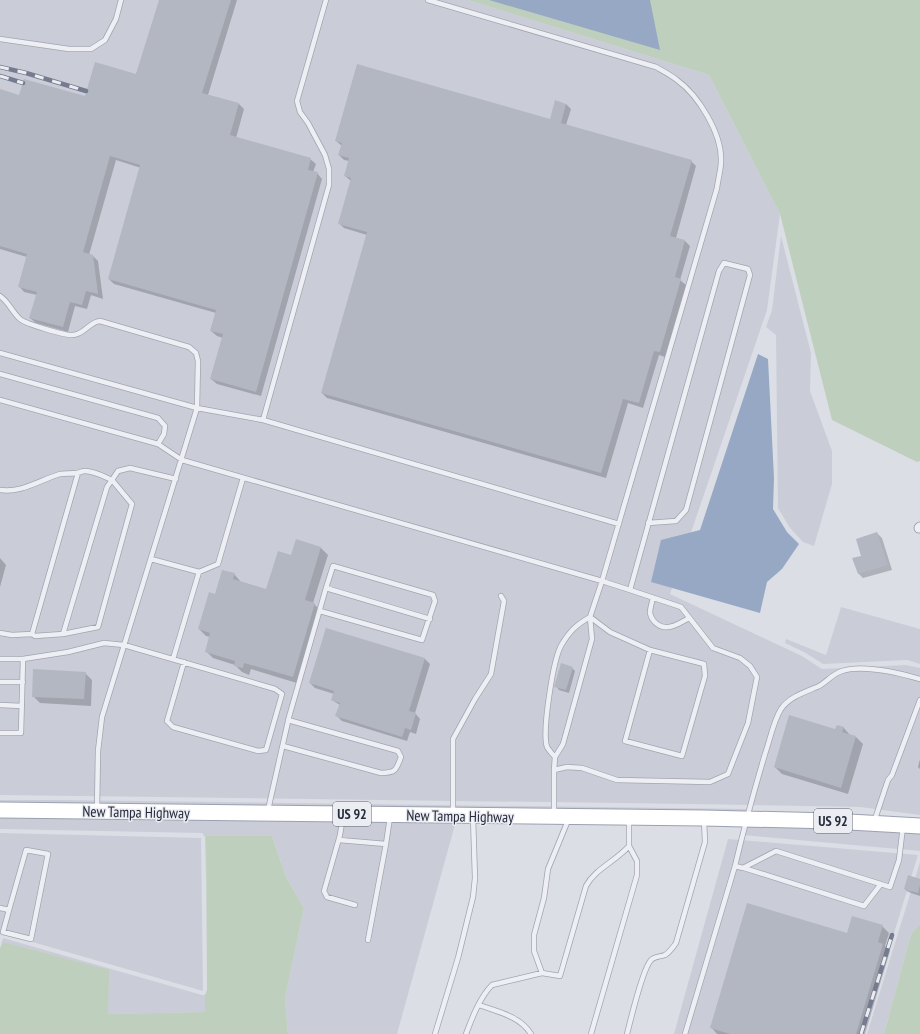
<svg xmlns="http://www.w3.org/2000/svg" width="920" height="1034" font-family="'PT Sans Narrow',sans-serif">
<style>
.built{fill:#cacdd7}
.green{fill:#bfcfbd}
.water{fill:#97a8c5}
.shadow{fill:#0003}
.building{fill:#b3b7c2}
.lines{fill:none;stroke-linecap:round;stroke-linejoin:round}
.service-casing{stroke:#a2a5af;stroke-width:6}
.minor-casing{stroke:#a2a5af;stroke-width:11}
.primary-casing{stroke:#9ba1b1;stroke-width:17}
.service{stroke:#eeeff4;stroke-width:4.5}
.minor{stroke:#eeeff4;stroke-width:9}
.primary{stroke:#fff;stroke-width:15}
.rail-casing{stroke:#767c8f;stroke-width:4.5}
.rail{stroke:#ebedf3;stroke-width:3;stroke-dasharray:9;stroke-linecap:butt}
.labels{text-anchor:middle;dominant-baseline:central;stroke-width:3;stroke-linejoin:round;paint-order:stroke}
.shield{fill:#ebedf3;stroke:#616572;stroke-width:1}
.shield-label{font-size:14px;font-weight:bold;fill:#262b3b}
.street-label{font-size:15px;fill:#262b3b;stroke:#ebedf3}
</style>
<rect width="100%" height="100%" fill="#dcdee6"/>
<!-- built -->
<path class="built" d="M0,0H468L709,75L780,214L767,310L670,594L802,656L822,669L906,665L920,668V815L860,807L691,804L0,795Z
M781,236L811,353L810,391L832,451V484L814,546L803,542L790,528L778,508L776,335L766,327L772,310Z
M841,607L920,629V664L907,660L823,664L804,652L785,643L786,639L826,655Z
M0,800H58L749,809V814L0,805Z
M0,816L456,821L397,1034H288L285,998L304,908L286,877L272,836H206V884L205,837L202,833L0,829Z
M746,825L920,832V851L743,835Z
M0,833L201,838L203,991L1,933L0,934Z
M728,839L918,855L863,1034H674Z
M920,862V924L911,934L884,1034H867Z
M3,938L202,995H205V1012L108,1014L3,942L0,948Z"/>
<!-- green -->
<path class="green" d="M468,0H920V461L917,462L832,420L780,214L709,75Z
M206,836H272L286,877L304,908L285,998L288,1034H0V948L3,942L109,970L108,1014L205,1012V995L207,990Z
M920,924V1034H884L911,934Z"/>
<!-- water -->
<path class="water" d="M489,0H650L660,50Z
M758,354L768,359L774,478L773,509L787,532L799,544L782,569L767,582L760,613L651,582L661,540L700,530Z"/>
<!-- shadow -->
<path class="shadow" d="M160,0H237L208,95L239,104L244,109L236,138L310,159L316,164L313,172L317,173L322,179L261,396L217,384L211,379L223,338L217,336L211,331L216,313L114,284L109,279L141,168L116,160L89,255L93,256L98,261L103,299L91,295L87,309L75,306L68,332L36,323L30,318L37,295L24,292L19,286L27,257L0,249V90L20,96L86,98L136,75Z
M566,104L571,109L566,125L691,161L696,166L676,238L685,241L690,246L680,280L686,285L665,357L659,355L643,408L628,403L606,478L327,398L322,393L367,235L344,228L339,223L351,181L345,176L349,161L344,160L339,155L342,146L336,141L550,120Z
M877,533L882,538L892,570L863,578L858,573L863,556Z
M321,548L328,555L313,603L321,611L300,684L251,669L249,675L242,672L235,665L213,658L206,651L210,637L206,636L199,629L216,595L234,574L241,582L267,590L291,556Z
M0,558L6,565L0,587Z
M326,629L425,659L430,664L415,713L420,719L416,734L410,732L407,741L342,721L337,716L340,705L332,700L334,694L315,688L310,683Z
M572,668L575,671L569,693L559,690L556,686Z
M85,673L92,680L91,706L40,703L33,696Z
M843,727L850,735L856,737L863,744L848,794L782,774L775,767Z
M920,759V769L918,767Z
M920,880V896L908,892L905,889Z
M882,926L889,933L885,946L890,951L865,1034H717L711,1027L848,935Z"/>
<!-- building -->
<path class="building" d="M159,0H231L202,93L239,103L230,135L311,158L308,170L318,172L256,392L210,379L223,334L210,331L216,310L108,279L140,165L110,156L83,252L93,255L98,294L86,291L82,305L70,302L63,327L29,318L37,292L18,287L27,254L0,246V89L19,95L24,79L85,96L95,62L136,74Z
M357,64L550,119L555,100L566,104L561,123L692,160L670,236L685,240L675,277L681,279L660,352L654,351L639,403L623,399L601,473L321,393L367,232L338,224L351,178L344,176L349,158L338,155L342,143L335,141Z
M877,532L888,565L858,574L852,558L861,556L856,539Z
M296,539L321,547L305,600L315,603L293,677L244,663L243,668L234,666L235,661L205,652L210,633L198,629L209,592L215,594L222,570L235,573L233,579L266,589L278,551L291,555Z
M326,628L425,658L409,711L416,713L411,730L405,728L402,737L335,716L340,703L331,700L334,691L309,683Z
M561,663L573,667L566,690L554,687Z
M33,669L86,672L84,699L32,697Z
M789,715L835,729L837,725L844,727L842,732L856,736L841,788L774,767Z
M908,875L920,879V885L918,893L904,889Z
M747,903L847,933L852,916L883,925L878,942L883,944L856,1034H730L710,1028Z"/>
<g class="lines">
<!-- service casing -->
<g class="service-casing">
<path id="service" d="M326,0L297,101L300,112L308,123L325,155L329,169V185L263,420L619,524
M0,39L69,49H91L105,40L116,19L121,0
M0,296C9,302 12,312 20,319C26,324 66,336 73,335C85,334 89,322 100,321L189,347L196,353L198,361L197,408L0,353
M0,374L158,418L165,426L164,434L158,444
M0,400L158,444L182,460L602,581L717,188C718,179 721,170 721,161C722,134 699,96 677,80C671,75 663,71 656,67L428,0
M0,490C22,493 40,480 60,474C65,473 71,474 76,473C79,473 82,471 85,471C94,471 103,476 112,480L118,471L130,468L176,479
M151,559L199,572
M630,590L602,581L590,617L610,632L650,650L704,664L705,676L682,756L625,741L650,650
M653,598C652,602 650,608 650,613C651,618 653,621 657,624C667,632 680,623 689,618
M320,611L422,640L435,601L433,595L333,566L326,588L430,619
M0,633L12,635L32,634L35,636L63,634L98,627L132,504L112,480L107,487L63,634
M32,634L78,473
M0,659H23L68,652L104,643L124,645L275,689L282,694L266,750L258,751L173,727L167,721L184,662
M173,659L199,572L218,564L243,478
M0,682H23
M0,705L22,706
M0,733H21L23,659
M283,746L381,773C396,773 396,770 401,757L398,751L288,720
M554,770L555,757L563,744L592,639L590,617C576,625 570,631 562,644C553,658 542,732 547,747C549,750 552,754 555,757
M97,810L98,751L102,717L197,408L263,420
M268,810L289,717L326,588
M453,813V739L475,699L491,674L504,601L501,596
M554,815V770L567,767L582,768L617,780L710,782L728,774L748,723L757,677L750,666L740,658L713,648L681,607L630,590L719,271L724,263L748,269L750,275L686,510L676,521L648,523
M343,816L340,835L324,891L327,897L355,905
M874,822L888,780L892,775L920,700
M903,826L899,860L890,887L776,851L743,868L735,866C744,828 754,791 765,754C770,740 773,722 781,709C789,697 805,692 817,687C826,683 832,674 842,671C863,664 899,673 920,679
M339,840L386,844L390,817
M744,868L864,906L881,884
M0,908L9,910L26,850L48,854L31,939L3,932L9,910
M368,940L386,844
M542,973L534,951V935L544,898L548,869L569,818
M479,1005C498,1012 520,1016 531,1034
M435,1034L458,958L473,897L475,878L473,817
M466,1034C472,1018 480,997 492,985L542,973L560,976L586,886C595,869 616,861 629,846V819
M591,1034L637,875V861L629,846
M627,1034C631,1019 642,970 651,960C655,956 660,957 665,955C670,952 673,947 676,943L705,842L704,820
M685,1034L735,866"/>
</g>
<!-- minor casing -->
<g class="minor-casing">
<path id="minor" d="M919,528L920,527"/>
</g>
<!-- primary casing -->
<g class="primary-casing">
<path id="primary" d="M0,810L704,818L832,821L920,826"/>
</g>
<!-- service -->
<use href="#service" class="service"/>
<!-- minor -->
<use href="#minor" class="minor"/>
<!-- primary -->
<use href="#primary" class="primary"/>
<!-- rail casing -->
<g class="rail-casing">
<path id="rail" d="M0,67L26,73L86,91
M0,76L23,83
M861,1034L892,935"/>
</g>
<!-- rail -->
<use href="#rail" class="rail"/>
</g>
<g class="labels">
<!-- shield labels -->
<g class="shield">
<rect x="333" y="802" width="38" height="24" rx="3"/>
<rect x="814" y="809" width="38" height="24" rx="3"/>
</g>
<g class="shield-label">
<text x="352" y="814">US 92</text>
<text x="833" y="821">US 92</text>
</g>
<!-- street labels -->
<g class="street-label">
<text transform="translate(136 812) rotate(1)">New Tampa Highway</text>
<text transform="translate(460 816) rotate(1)">New Tampa Highway</text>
</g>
</g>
</svg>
